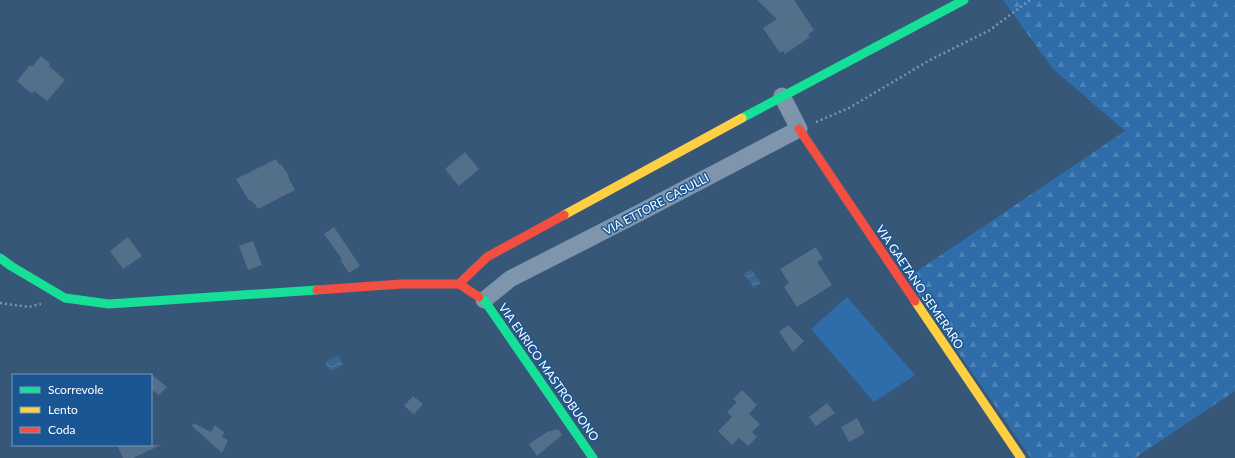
<svg xmlns="http://www.w3.org/2000/svg" width="1235" height="458" font-family="Lato,sans-serif">
<style>
.forest{fill:url(#forest-firs)}
.park{fill:#2e6daa}
.water{fill:url(#water-waves)}
.building{fill:#546f89}
.lines{fill:none;stroke-linecap:round;stroke-linejoin:round}
.path{stroke:#7e95ab;stroke-width:2.5;stroke-dasharray:2 3;stroke-linecap:butt}
.street{stroke:#7e95ab;stroke-width:17}
.fast{stroke:#16e098;stroke-width:9}
.slow{stroke:#ffcf43;stroke-width:9}
.jam{stroke:#f24e42;stroke-width:9}
.labels{text-anchor:middle;dominant-baseline:central;stroke-width:3;stroke-linejoin:round;paint-order:stroke}
.street-label{font-size:12px;fill:#fff;stroke:#1a5694}
</style>
<defs>
<pattern id="forest-firs" width="22" height="20" patternUnits="userSpaceOnUse"><rect width="22" height="20" fill="#2e6daa"/><path d="M5 1l3.5 6h-7zM16 11l3.5 6h-7z" fill="#4d83b7"/></pattern>
<pattern id="water-waves" width="16" height="10" patternUnits="userSpaceOnUse"><rect width="16" height="10" fill="#3b6691"/><path d="M0 5q4-4 8 0t8 0" fill="none" stroke="#587da2"/></pattern>
</defs>
<rect width="100%" height="100%" fill="#365778"/>
<!-- forest -->
<path class="forest" d="M1003,0H1235V391L1135,458H1031L907,278L1125,131L1053,69Z"/>
<!-- park -->
<path class="park" d="M847,297L915,375L874,402L811,329Z"/>
<!-- water -->
<path class="water" d="M751,269L761,283L754,288L744,274Z
M338,355L343,365L330,371L325,362Z"/>
<!-- building -->
<path class="building" d="M757,0H794L814,30L808,34L810,37L785,54L783,51L780,53L763,28L777,19Z
M41,56L50,64L49,66L65,80L47,101L34,91L32,94L17,81L30,65L32,67Z
M465,152L479,169L459,186L445,169Z
M276,159L279,165L281,164L289,176L288,177L295,190L258,209L255,204L248,199L236,179Z
M334,227L360,266L349,273L340,260L342,259L324,234Z
M128,237L142,256L123,269L110,251Z
M253,241L262,265L248,270L239,246Z
M816,247L823,259L817,262L832,285L797,307L784,287L789,283L780,269Z
M788,325L804,341L793,352L779,332Z
M151,374L167,387L159,395L151,389Z
M742,390L757,405L749,414L760,424L752,432L757,437L748,446L739,438L732,445L718,431L732,417L727,412L737,402L733,399Z
M413,396L423,404L414,414L404,406Z
M827,403L835,413L816,426L809,417Z
M857,418L865,433L849,442L841,427Z
M194,423L211,432L215,425L224,432L222,437L228,440L222,453L192,426Z
M558,429L562,435L537,456L529,444L547,432Z
M117,445H161L133,458H123Z"/>
<g class="lines">
<!-- path -->
<path class="path" d="M816,122L849,108L930,60L990,30L1030,0
M0,303L28,307L41,304"/>
<!-- street -->
<path class="street" d="M484,300L510,279L641,212L799,129L782,96"/>
<!-- fast -->
<path class="fast" d="M742,118L964,0
M0,258L11,266L65,298L109,304L317,290
M479,297L484,300L593,458"/>
<!-- slow -->
<path class="slow" d="M564,215L742,118
M915,301L1021,458"/>
<!-- jam -->
<path class="jam" d="M799,129L915,301
M459,284L487,257L564,215
M317,290L401,284H459L479,297"/>
</g>
<g class="labels">
<!-- street labels -->
<g class="street-label">
<text transform="translate(656 204) rotate(-28)">VIA ETTORE CASULLI</text>
<text transform="translate(920 287) rotate(56)">VIA GAETANO SEMERARO</text>
<text transform="translate(549 372) rotate(55)">VIA ENRICO MASTROBUONO</text>
</g>
</g>
<!-- legend -->
<rect x="12" y="374" width="140" height="72" fill="#1a5694" stroke="#769abf"/>
<rect x="20" y="387" width="20" height="6" fill="#16e098" stroke="#769abf"/>
<text x="48" y="394" font-size="12" fill="#ffffff">Scorrevole</text>
<rect x="20" y="407" width="20" height="6" fill="#ffcf43" stroke="#769abf"/>
<text x="48" y="414" font-size="12" fill="#ffffff">Lento</text>
<rect x="20" y="427" width="20" height="6" fill="#f24e42" stroke="#769abf"/>
<text x="48" y="434" font-size="12" fill="#ffffff">Coda</text>
</svg>
